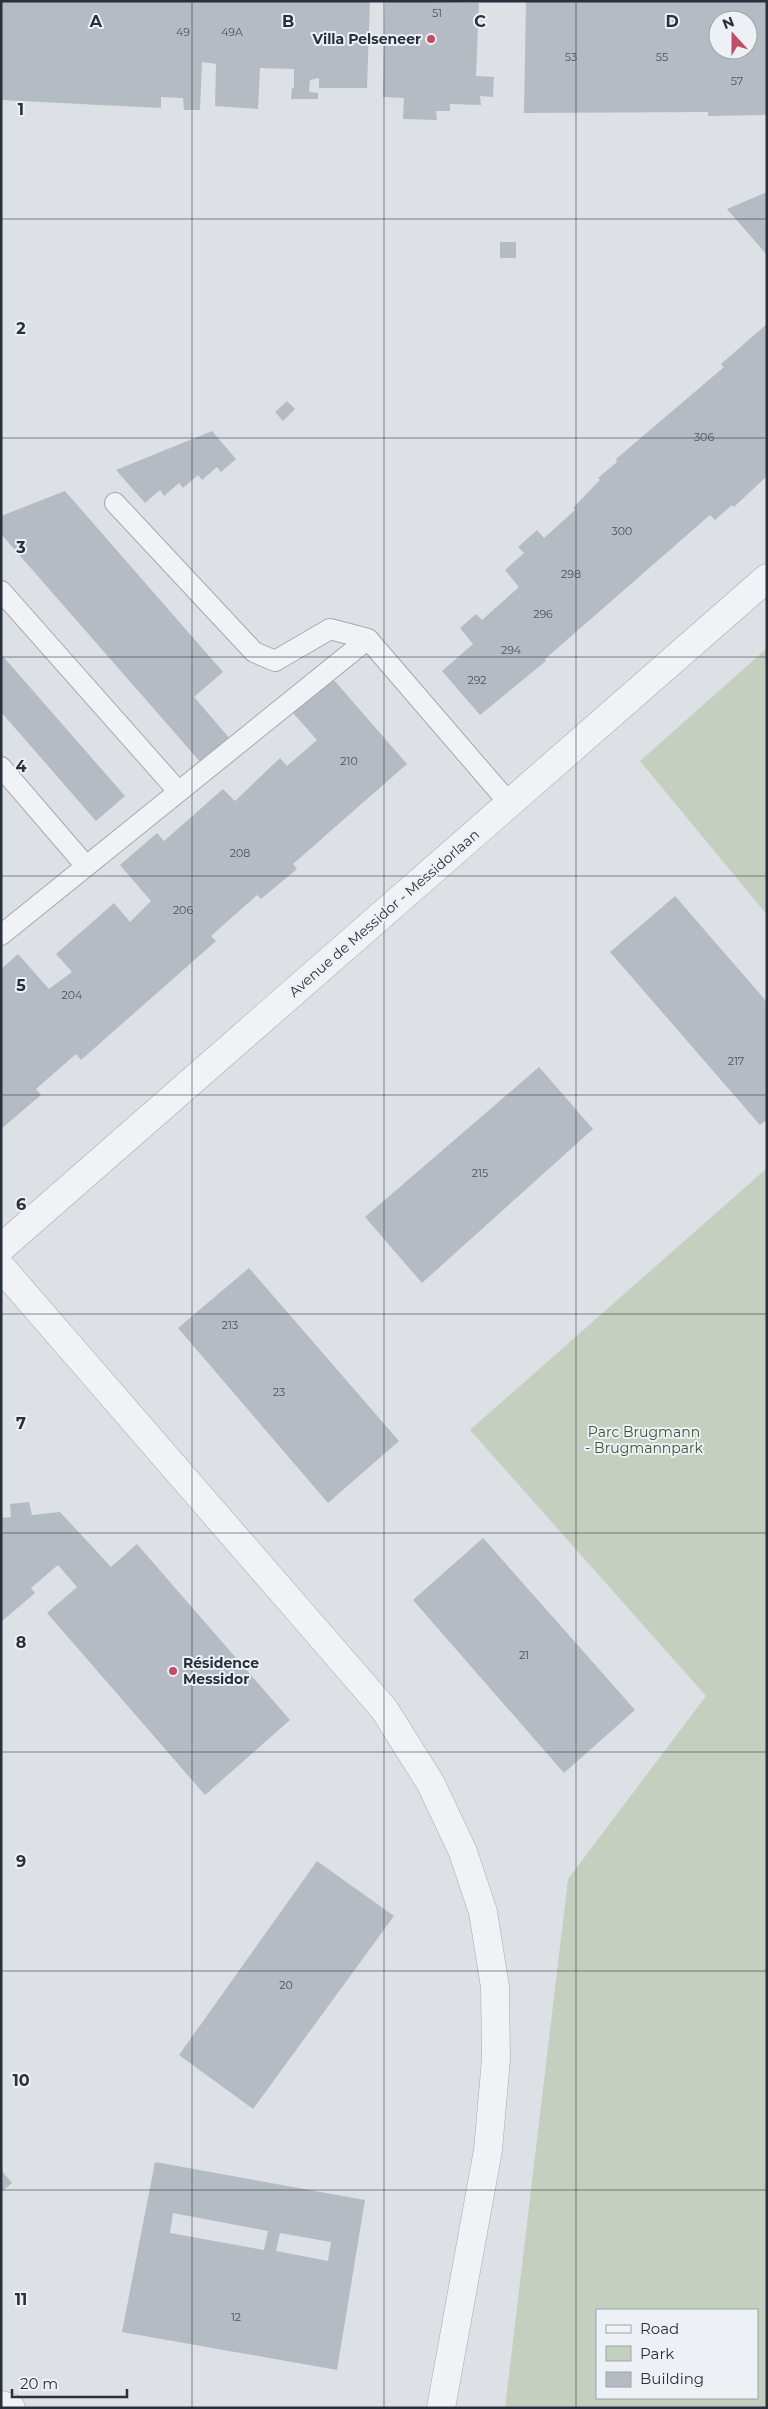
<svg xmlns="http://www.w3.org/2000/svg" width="768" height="2409" font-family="Montserrat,sans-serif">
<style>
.green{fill:#c5cfbf;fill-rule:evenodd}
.building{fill:#b5bbc2;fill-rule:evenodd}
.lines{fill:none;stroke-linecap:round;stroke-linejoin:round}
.lane-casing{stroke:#a3a9af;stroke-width:22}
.street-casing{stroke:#a3a9af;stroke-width:29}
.lane{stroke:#f0f2f5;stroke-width:20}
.street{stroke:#f0f2f5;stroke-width:28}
.grid{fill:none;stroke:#28313b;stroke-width:1;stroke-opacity:0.55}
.poi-dot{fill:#c14d67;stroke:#edf0f4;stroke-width:2}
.labels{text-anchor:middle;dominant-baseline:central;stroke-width:4;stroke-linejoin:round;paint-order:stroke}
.number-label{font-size:11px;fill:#4b545d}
.poi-label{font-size:14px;font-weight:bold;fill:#28313b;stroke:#edf0f4;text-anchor:end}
.street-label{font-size:14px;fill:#28313b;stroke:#edf0f4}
.park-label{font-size:14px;fill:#3f5537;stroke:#edf0f4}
.grid-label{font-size:16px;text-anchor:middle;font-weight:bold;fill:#28313b;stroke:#edf0f4;stroke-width:4;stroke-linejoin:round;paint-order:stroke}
</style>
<rect width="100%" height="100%" fill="#dde1e6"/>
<!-- green -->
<path class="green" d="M767,648V915L640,761Z
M767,1168V2408H505L568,1879L706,1696L470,1430ZM597,2310H757V2398H597Z"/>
<!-- building -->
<path class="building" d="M1,1H370L367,88H319V78L310,80L309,92L318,93V99H291L292,88H294V69L260,68L258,109L215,106L216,64L202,62L200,110H184L183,98L161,97V108L1,100Z
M385,1L479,3L476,76L494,77L493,97L480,96L481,105L450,104V111H436L437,120L403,119L404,98L383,97Z
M526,1H767V115L708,116V112L524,113ZM718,20H748V50H718Z
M767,192V255L727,209Z
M500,242H516V258H500Z
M767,324V476L734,507L732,505L715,520L710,515L545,659L546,661L480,715L442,671L473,644L460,628L476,614L482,620L519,587L505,570L524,553L518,547L537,530L544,538L575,510L573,508L600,480L598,478L617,462L616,459L724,367L721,364Z
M287,401L295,409L283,421L275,412Z
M212,431L236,459L221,472L217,467L202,480L198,475L183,488L179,483L164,496L160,490L145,503L116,470Z
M65,491L223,672L194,697L231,740L203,765L1,534V516Z
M1,654L125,796L96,821L1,712Z
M333,679L407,764L293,864L297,869L261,899L257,895L211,936L216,941L81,1060L76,1054L36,1089L41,1095L1,1129V969L18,954L49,989L72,972L56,954L114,903L130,922L151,901L120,865L157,833L164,841L223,789L235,801L280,758L287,766L317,740L293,713Z
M675,896L767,1002V1120L760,1125L610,952Z
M539,1067L593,1129L422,1283L365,1217Z
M249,1268L399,1441L328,1503L178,1328Z
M29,1502L32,1515L60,1512L111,1567L137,1544L290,1720L205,1795L47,1613L77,1587L58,1565L31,1588L35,1593L1,1622V1518L11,1517L10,1504Z
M483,1538L635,1710L564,1773L413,1600Z
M317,1861L394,1916L253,2109L179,2055Z
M155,2162L365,2200L337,2370L122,2332ZM173,2213L268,2231L264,2250L170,2233ZM280,2233L331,2242L328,2261L276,2251Z
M1,2170L12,2183L1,2192Z"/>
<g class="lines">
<!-- lane casing -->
<g class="lane-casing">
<path id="lane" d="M115,503L254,652L275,661L330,629L368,639L509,803
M1,591L178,791
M1,767L86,866
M1,935L368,639"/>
</g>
<!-- street casing -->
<g class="street-casing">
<path id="street" d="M1,1248L767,578
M1,1267L384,1709L431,1784L463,1852L483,1912L495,1987L496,2059L488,2150L441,2408
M1,2405L11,2408"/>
</g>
<!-- lane -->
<use href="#lane" class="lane"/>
<!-- street -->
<use href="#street" class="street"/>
</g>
<!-- grid -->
<path class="grid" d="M192,1V2408M384,1V2408M576,1V2408M1,219H767M1,438H767M1,657H767M1,876H767M1,1095H767M1,1314H767M1,1533H767M1,1752H767M1,1971H767M1,2190H767"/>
<!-- markers -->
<g class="poi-dot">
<circle cx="431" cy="39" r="5"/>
<circle cx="173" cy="1671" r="5"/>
</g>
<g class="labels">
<!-- number labels -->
<g class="number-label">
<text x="437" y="13">51</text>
<text x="183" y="32">49</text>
<text x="232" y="32">49A</text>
<text x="571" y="57">53</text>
<text x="662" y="57">55</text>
<text x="737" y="81">57</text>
<text x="704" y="437">306</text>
<text x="622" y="531">300</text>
<text x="571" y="574">298</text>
<text x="543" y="614">296</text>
<text x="511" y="650">294</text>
<text x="477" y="680">292</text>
<text x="349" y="761">210</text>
<text x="240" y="853">208</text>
<text x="183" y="910">206</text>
<text x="72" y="995">204</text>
<text x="736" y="1061">217</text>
<text x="480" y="1173">215</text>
<text x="230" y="1325">213</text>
<text x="279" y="1392">23</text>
<text x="524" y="1655">21</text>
<text x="286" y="1985">20</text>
<text x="236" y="2317">12</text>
</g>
<!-- poi labels -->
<g class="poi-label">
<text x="421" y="39">Villa Pelseneer</text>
<text x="183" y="1663" text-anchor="start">Résidence<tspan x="183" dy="16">Messidor</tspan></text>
</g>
<!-- street labels -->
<g class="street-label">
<text transform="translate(384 913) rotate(-41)">Avenue de Messidor - Messidorlaan</text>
</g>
<!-- park labels -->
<g class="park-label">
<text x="644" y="1432">Parc Brugmann<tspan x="644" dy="16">- Brugmannpark</tspan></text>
</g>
</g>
<g class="grid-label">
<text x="96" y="27">A</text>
<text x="288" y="27">B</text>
<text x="480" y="27">C</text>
<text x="672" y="27">D</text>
<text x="21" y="115">1</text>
<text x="21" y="334">2</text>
<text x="21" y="553">3</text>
<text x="21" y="772">4</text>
<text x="21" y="991">5</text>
<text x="21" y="1210">6</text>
<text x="21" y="1429">7</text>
<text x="21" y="1648">8</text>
<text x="21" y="1867">9</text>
<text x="21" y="2086">10</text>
<text x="21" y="2305">11</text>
</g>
<!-- border -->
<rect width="768" height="2409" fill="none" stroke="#28313b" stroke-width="5"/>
<!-- legend -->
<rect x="596" y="2309" width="162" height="90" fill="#edf0f4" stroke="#9ea4aa"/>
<rect x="606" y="2325" width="25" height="8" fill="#f0f2f5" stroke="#9ea4aa"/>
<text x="640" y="2334" font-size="15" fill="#28313b">Road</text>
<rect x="606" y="2346" width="25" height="15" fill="#c5cfbf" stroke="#9ea4aa"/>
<text x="640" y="2359" font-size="15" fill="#28313b">Park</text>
<rect x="606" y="2372" width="25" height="15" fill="#b5bbc2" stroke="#9ea4aa"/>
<text x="640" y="2384" font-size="15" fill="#28313b">Building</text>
<!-- north arrow -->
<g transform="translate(733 35) rotate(339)"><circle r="24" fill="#edf0f4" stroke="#9ea4aa"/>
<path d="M0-4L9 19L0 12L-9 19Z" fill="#c14d67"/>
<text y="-8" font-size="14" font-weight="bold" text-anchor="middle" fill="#28313b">N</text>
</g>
<!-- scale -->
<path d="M12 2389v8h115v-8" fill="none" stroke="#28313b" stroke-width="2.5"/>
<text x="20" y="2389" font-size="15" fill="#28313b" stroke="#edf0f4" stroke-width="4" paint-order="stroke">20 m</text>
</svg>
